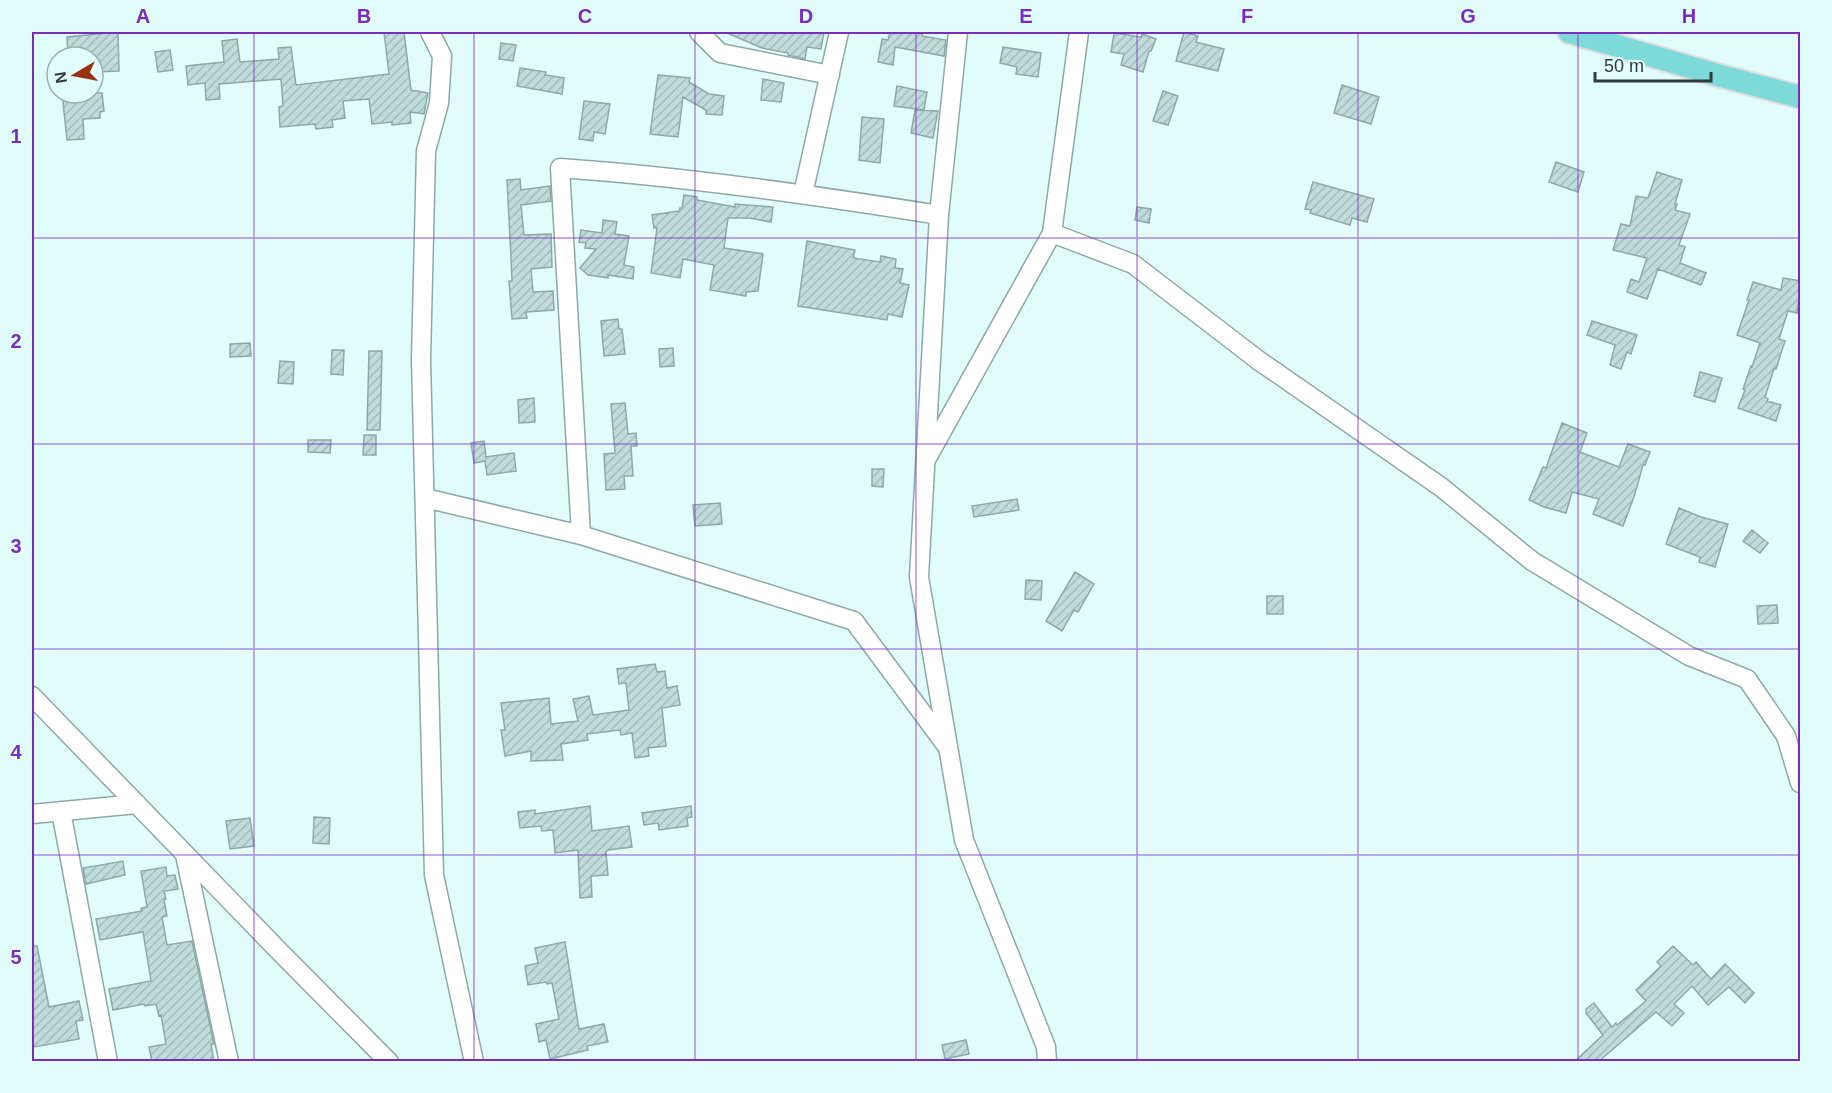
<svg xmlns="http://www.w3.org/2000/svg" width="1832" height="1093" font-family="Arial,sans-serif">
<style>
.building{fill:url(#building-hatch);stroke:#8da8a7;stroke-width:1.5}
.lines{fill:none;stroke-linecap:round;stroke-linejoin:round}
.minor-casing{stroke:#8da8a7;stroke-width:21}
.major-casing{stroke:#dee0e0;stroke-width:26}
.minor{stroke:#fff;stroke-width:18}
.major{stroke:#7ddad9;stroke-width:22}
.grid{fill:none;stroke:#7b2cbf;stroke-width:1.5;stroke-opacity:0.55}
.neatline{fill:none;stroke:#7b2cbf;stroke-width:2}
.grid-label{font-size:20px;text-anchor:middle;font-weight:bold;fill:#7b2cbf}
</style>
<defs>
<pattern id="building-hatch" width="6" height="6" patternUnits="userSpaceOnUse" patternTransform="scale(1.5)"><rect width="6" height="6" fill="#bfdbda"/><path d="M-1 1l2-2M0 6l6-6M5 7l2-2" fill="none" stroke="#a4bdbc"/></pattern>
</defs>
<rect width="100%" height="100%" fill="#e0fdfc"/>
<!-- building -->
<path class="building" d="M118,32L119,71L93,72V57H68L67,37Z
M384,32H404L411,90L428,93L424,114L410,112L411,123L392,125V122L372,124L369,99L343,101L345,118L332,120L333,127L316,129L315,124L280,127L279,107L283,106L281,79L219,84L220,99L206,100L205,83L188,85L186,66L224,62L222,41L237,39L240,62L279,59L278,48L291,47L296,85L389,74Z
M725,32H824L821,49L807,47L805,59L788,55V53L762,48Z
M890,32H923L922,36L946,40L944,56L895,47L893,65L878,62L882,39L888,40Z
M1184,32L1198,36L1196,42L1224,49L1218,71L1176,61Z
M1114,33L1141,37L1142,34L1156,39L1151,51H1149L1143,72L1121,65L1124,54L1111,52Z
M501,43L516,45L513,61L499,59Z
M1003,47L1041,53L1038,77L1016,74L1017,67L1000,63Z
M170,50L173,70L158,72L155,52Z
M520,68L546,72L545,75L564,78L562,94L517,86Z
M658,75L690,78L689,82L709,94L724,96L722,115L706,114V110L683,97L678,137L650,134Z
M763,79L784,83L781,102L761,100Z
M1342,85L1379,97L1371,124L1334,113Z
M897,86L927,92L924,110L894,106Z
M1163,91L1178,96L1168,125L1153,121Z
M62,93H102L104,111L100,112V118L83,119L84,139L67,140Z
M584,101L610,104L605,134L594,132L593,141L579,139Z
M915,110L938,111L933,138L911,133Z
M862,117L884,119L880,163L859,160Z
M1556,162L1584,172L1578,192L1549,182Z
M1657,172L1682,180L1675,204H1677L1675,210L1690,214L1679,245L1685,247L1680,263L1706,273L1701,285L1658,269L1647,299L1627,292L1631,279L1639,282L1647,258L1613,250L1621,224L1630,226L1636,196L1648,198Z
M520,179L521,190L550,186L551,201L521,205L524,235L551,234L552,267L531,269L533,292L553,291L554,310L526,312L527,318L512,319L509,281H512L511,258L507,180Z
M1313,182L1374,199L1367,222L1352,218L1350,225L1310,213L1311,210L1305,209Z
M684,195L697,197V200L735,207V204L773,207L771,222L749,218H728L724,248L763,254L758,291L746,292V296L710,290L714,265L683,259L680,278L651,273L657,228H654L652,215L679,211L680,208H682Z
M1137,207L1151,209L1149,223L1135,220Z
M603,220L617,222L615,234L629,236L624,265L634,267L633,279L608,275V278L588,275L580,268L596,249L585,248L586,243L579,242L581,230L602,233Z
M807,241L855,250L853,258L880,262L881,256L896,259L895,268L903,269L900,283L909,285L902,317L888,314L887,320L798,306Z
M1783,278L1800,281V292L1797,313L1788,311L1779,339L1785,341L1776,369H1774L1765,397L1768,399L1767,401L1781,405L1776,421L1738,408L1745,390L1743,389L1751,366L1752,367L1760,343L1737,335L1749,300H1747L1753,282L1781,290Z
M618,319L619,329H622L625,354L604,356L601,321Z
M1592,321L1637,335L1631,354L1627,352L1621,369L1610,365L1615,345L1587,335Z
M250,343L251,356L230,357V344Z
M673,348L674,366L660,367L659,349Z
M332,350H344L343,375L331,374Z
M369,351H382L380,430H367Z
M280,361L294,362L293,384L278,383Z
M1700,372L1722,378L1715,402L1694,396Z
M534,398L535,422L519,423L518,400Z
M625,403L628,434L636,433L637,446H631L633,476H624L625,489L606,490L604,454L615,453L611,404Z
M1562,423L1587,433L1580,452L1619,467L1628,444L1650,452L1645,465H1643L1634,497L1623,526L1593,514L1599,499L1572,492L1566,513L1544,507L1529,500L1543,467L1546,468Z
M364,435H376V455H363Z
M308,440H331L330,453L308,452Z
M484,441L486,457L514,453L516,471L487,475L485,461L474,463L471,443Z
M872,469H884L883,487L872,486Z
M1017,499L1019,510L974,517L972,506Z
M720,503L722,524L695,526L693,505Z
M1679,508L1701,517L1728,524L1715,567L1699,562L1700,557L1666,544Z
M1752,530L1768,543L1760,553L1743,541Z
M1075,572L1094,584L1078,612L1074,610L1062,631L1046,621Z
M1026,580L1042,581L1041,600L1025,599Z
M1267,596H1283V614H1267Z
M1777,605L1778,623L1758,624L1757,606Z
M655,664L657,672L665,671L667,688L677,686L680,705L662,708L666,746L648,748L649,756L635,758L632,733L621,735L620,730L587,734L588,740L561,744L563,760L531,761V751L505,756L501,730H505L501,703L549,698L551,724L578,721L573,699L589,696L593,715L629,710L626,683L619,684L617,669Z
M590,806L592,831L629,826L632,847L608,850L606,852L608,875L591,876L592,897L580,898L578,850L555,853L553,830L542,831L541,826L520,828L518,812L535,810V814Z
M691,806L692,817L687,818L688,826L659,830L658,823L644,825L642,813Z
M314,817L330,818L329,844L313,843Z
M250,818L254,846L230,849L226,821Z
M123,861L125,875L86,884L83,868Z
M166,867L167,876L175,875L178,889L164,891L166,899L164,900L167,916L162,917L167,945L192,941L214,1044H211L214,1062H152L149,1047L166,1044L161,1015L159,1016L156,1004L145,1006L144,1004L113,1010L109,989L151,981L143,932L100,940L96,919L142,911L141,908L147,907L141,871Z
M565,942L579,1029L604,1024L608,1042L587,1046L588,1050L550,1059L546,1040L539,1042L536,1024L559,1019L552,983L547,984L546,982L528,985L525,966L538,963L535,948Z
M32,946H37L49,1007L79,1001L83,1020L76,1021L79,1039L34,1047L32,1034Z
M1673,946L1693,965L1696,962L1711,979L1725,964L1754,993L1745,1003L1729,987L1708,1005L1692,986L1674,1004L1684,1013L1672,1026L1656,1012L1598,1062H1574L1603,1035L1586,1013V1009L1594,1003L1612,1027L1616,1023L1617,1025L1646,1001L1636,990L1661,966L1657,962Z
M966,1040L969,1054L945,1059L942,1045Z"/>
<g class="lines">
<!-- minor casing -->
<g class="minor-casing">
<path id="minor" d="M430,32L442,56L439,103L426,151L421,360L434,875L474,1062
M699,32L720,53L830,75
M958,32L939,215L919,577L964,840L1046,1047L1047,1062
M803,194L839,32
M1052,233L1133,264L1258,360L1441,487L1532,561L1689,656L1747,679L1786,736L1800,783
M927,458L1052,233L1079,32
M425,498L581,535L854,621L946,745
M581,535L560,168C687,177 813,195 939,215
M32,696L279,951L389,1062
M61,811L108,1062
M32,814L137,804
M185,855L229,1062"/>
</g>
<!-- major casing -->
<g class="major-casing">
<path id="major" d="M1569,32L1721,76L1800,97"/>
</g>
<!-- minor -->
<use href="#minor" class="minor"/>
<!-- major -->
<use href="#major" class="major"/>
</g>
<!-- grid -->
<path class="grid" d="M254,32V1062M474,32V1062M695,32V1062M916,32V1062M1137,32V1062M1358,32V1062M1578,32V1062M32,238H1800M32,444H1800M32,649H1800M32,855H1800"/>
<!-- border -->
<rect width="1832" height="1093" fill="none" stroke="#e0fdfc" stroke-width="66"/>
<!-- north arrow -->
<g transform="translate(75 75) rotate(260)"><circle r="28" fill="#e0fdfc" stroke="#9aafaf" stroke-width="1.5"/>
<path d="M0-4.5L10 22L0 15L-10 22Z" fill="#983110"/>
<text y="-9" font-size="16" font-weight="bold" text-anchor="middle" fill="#303b3b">N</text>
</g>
<!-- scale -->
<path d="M1595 72v9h116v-9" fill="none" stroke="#303b3b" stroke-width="3"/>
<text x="1604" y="72" font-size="18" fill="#303b3b" stroke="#e0fdfc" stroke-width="4.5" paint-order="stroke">50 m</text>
<rect x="33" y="33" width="1766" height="1027" class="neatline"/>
<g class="grid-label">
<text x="143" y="23">A</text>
<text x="364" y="23">B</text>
<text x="585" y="23">C</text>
<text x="806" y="23">D</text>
<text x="1026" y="23">E</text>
<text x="1247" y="23">F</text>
<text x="1468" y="23">G</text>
<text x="1689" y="23">H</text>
<text x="16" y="143">1</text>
<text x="16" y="348">2</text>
<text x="16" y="553">3</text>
<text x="16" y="759">4</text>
<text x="16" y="964">5</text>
</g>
</svg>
